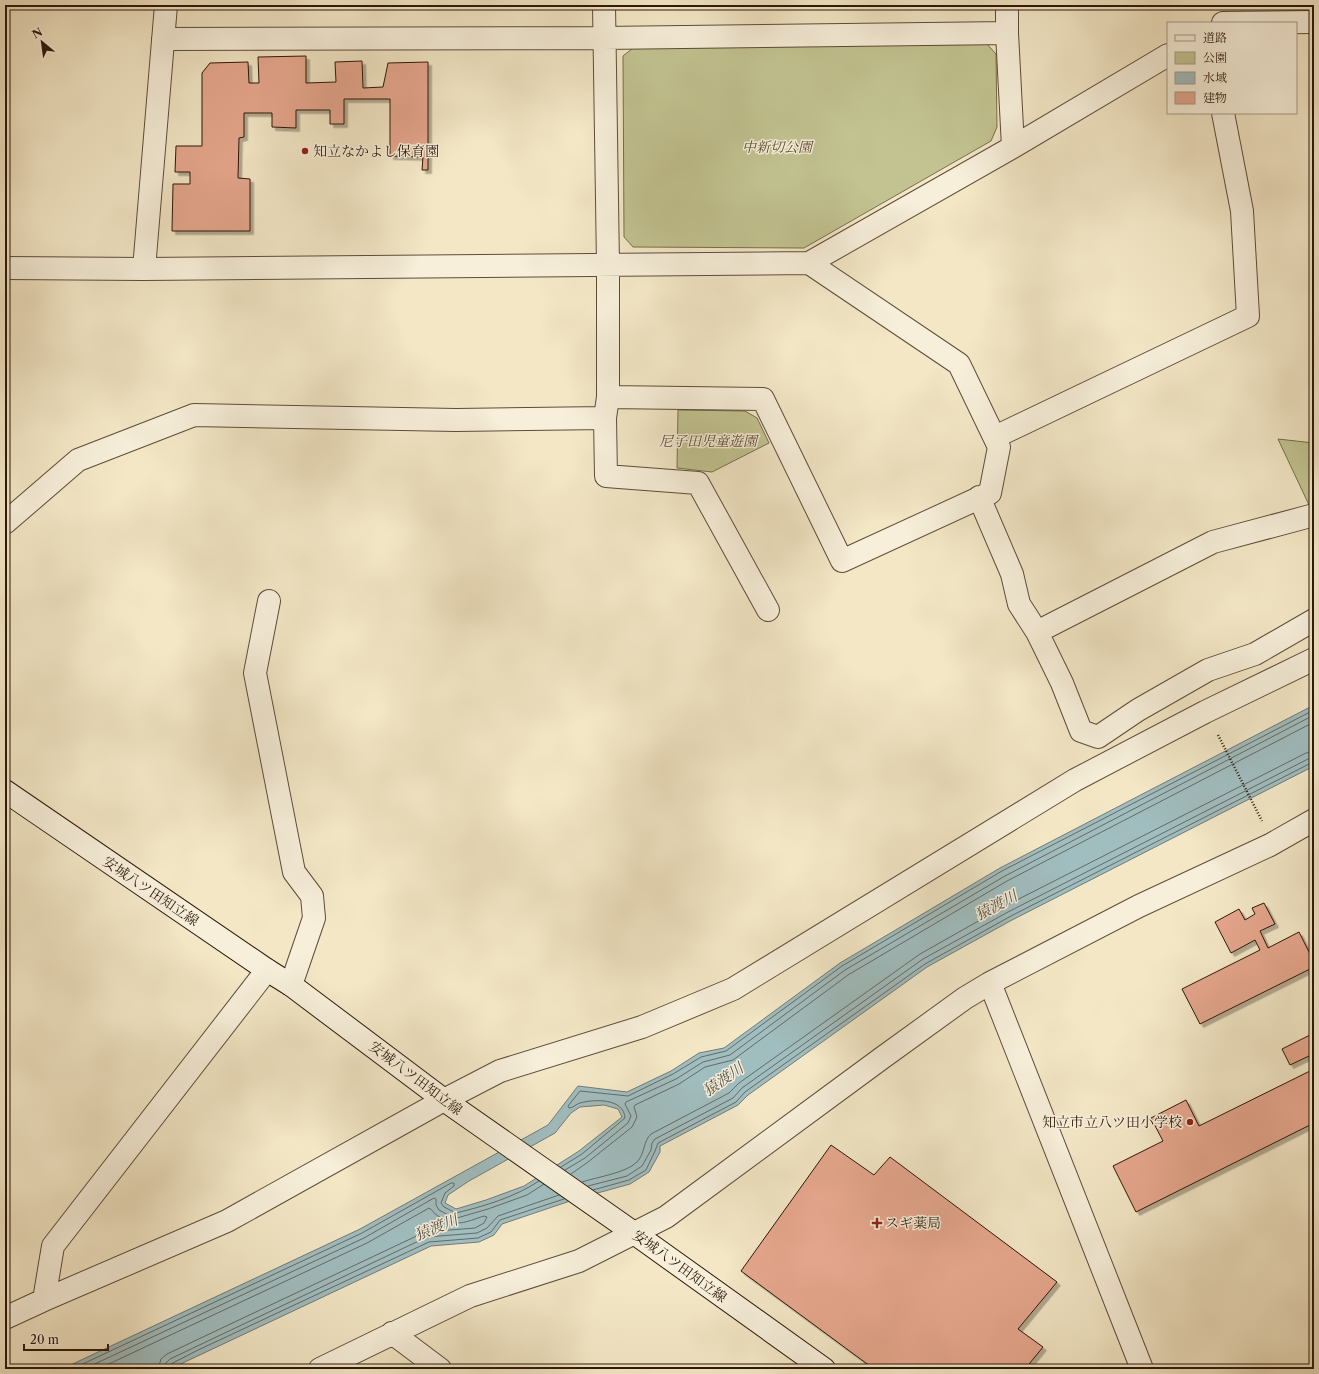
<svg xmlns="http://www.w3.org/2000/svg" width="1319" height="1374" font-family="'Libre Caslon Text','Noto Serif JP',serif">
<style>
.green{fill:#c2c391;stroke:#786e4e}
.water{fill:#a0bdbf;stroke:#727b77;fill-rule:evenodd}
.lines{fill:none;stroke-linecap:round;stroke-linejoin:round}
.shore{stroke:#666a64;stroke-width:1}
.building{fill:#e6a78e;stroke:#2d180a;filter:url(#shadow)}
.minor-casing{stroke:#5e4c39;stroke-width:24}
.secondary-casing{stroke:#2d180a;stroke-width:24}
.path{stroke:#2d180a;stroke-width:2.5;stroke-dasharray:1 2;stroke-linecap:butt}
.minor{stroke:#f7efda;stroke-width:22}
.secondary{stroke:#f7efda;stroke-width:22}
.poi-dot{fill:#8f2418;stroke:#f7efda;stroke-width:1.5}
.labels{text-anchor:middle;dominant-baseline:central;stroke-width:3;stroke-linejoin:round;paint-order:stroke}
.park-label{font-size:14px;font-style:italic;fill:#5a4b32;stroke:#f7efda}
.poi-label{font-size:14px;fill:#2d180a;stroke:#f7efda;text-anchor:start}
.street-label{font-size:14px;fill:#2d180a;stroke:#f7efda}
.water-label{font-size:15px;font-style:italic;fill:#555249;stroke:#f7efda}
</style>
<defs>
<filter id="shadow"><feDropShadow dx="3.5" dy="3.5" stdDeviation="0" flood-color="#0004"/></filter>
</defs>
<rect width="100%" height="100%" fill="#f3e7c6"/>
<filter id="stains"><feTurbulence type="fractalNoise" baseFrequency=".005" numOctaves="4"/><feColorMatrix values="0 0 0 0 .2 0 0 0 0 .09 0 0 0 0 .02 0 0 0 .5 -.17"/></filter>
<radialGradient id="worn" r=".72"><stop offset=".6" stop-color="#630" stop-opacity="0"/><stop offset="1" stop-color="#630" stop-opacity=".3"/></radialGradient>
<!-- green -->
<path class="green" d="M987,44L996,54L997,127L991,141L804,248L633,247L624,237L623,56L633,48Z
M678,410L745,411L757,418L769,443L712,472L677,468Z
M1278,439L1314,443V503L1309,505Z"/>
<!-- water -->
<path class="water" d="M1314,705V766L1012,920L927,967L748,1095L738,1105L660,1146V1152L649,1172L630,1184L576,1199L502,1224L494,1235L479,1242L431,1246L170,1369H62L360,1229L548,1125L578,1086L627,1092L671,1071L699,1053L724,1048L840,963L1000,868ZM604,1105L618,1109L622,1117L579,1151L524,1186L486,1200L456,1209L445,1203L448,1195L469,1181L555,1133L571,1113L580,1107Z"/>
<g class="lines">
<!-- shore -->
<path class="shore" d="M561,1167L582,1154L625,1118C624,1098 594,1099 580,1103C576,1104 573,1108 569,1108L568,1106L580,1091L628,1096L673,1074L701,1057L726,1051L842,966L1002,871L1314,710
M565,1170L585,1158L628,1123L631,1116L625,1104L626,1102L676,1079L703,1062L730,1055L845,970L1005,876L1314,715
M571,1174L588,1162L632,1127L637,1117L634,1107L635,1105L679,1084L705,1067L733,1060L848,975L1007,881L1314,722
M582,1182C597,1177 626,1173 637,1162C645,1154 643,1141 651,1134L729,1093L739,1083L920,954L1005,906L1306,753L1314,752
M588,1186L627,1176L642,1166L651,1150L652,1143L655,1139L733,1098L742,1088L923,959L1008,912L1308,759L1314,758
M593,1190L629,1180L646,1170L655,1151L658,1143L736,1102L745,1092L925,964L1011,916L1311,763H1314
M72,1369L362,1233L451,1183H454V1186L445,1193L441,1203L444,1207L456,1213C485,1206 515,1197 539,1181
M84,1369L364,1238L434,1198L436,1199V1205L439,1210L452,1217L457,1218L488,1209L527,1195L544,1184
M98,1369L367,1243L429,1208C432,1209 434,1214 438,1216C457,1228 465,1222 484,1216L487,1217L484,1223L475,1228L425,1232L167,1354L161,1359L158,1369
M164,1369L165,1364L170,1359L427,1237L477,1233L487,1228L498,1216L559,1195
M169,1369L171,1364L196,1351L429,1242L478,1238L491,1232L500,1220L564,1199"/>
</g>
<!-- building -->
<path class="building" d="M306,56V83L336,82L335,62L362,61L363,88L383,87L388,63L428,62V170H422L423,157L390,156V99H344V124H330V110H296V128L272,127V113H244V137L239,138L238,178L250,179V231H172L173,184H190V172H175L176,146H202V73L210,63L248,62L249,83H259L258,57Z
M1264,903L1275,924L1260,931L1268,948L1299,932L1314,962V967L1200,1024L1182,989L1260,950L1255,940L1231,953L1215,922L1239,909L1245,920L1255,914L1252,908Z
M1314,1033V1066L1309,1056L1290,1065L1282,1049Z
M1314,1069V1123L1136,1212L1113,1166L1163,1141L1151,1118L1186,1100L1199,1126Z
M831,1145L874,1175L890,1157L1057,1282L1018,1329L1043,1347L1025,1369H874L741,1271Z"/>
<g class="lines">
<!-- minor casing -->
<g class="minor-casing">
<path id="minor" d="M604,5L608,265V397L605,418L606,476L698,483L768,610
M1007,5V33L1013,147
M1223,23L1314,22
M163,39L603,38L1007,33
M5,268L144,269L809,263L1013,147L1168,55
M144,269L166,5
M608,397L763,399L842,561L990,493L999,447L959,364L809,263
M995,437L1248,316L1242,211L1223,113
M979,497L1012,574L1019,604L1037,632L1062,683L1081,731L1098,737L1138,710L1208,670L1255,654L1314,620
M5,523L78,460L194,415L456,420L605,418
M269,601L255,673L294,872L312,896L314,918L291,985
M1037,632L1213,542L1314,515
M990,983L1142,1369
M44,1300L227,1221L444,1100L500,1071L642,1027L733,989L1075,780L1205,712L1314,659
M5,1318L44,1300L53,1246L267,970
M392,1333L440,1369
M320,1369L470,1296L579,1261L666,1217L882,1058L965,998L990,983L1139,906L1270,845L1314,820"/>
</g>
<!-- secondary casing -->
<g class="secondary-casing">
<path id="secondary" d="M5,791L267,970L291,985L444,1100L634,1233L824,1369"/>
</g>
<!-- path -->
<path class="path" d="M1218,735L1262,821"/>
<!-- minor -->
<use href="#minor" class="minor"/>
<!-- secondary -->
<use href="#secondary" class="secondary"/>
</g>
<!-- markers -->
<g class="poi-dot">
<circle cx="305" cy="151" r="4"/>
<circle cx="1190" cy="1122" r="4"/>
<path d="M875 1217h4v4h4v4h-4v4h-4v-4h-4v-4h4z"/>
</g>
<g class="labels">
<!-- park labels -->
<g class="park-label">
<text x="777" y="147">中新切公園</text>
<text x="708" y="441">尼子田児童遊園</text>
</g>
<!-- poi labels -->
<g class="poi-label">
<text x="313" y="151">知立なかよし保育園</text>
<text x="1182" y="1122" text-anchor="end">知立市立八ツ田小学校</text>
<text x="885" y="1223">スギ薬局</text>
</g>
<!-- street labels -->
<g class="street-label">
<text transform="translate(151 891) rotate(34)">安城八ツ田知立線</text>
<text transform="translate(416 1078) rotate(37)">安城八ツ田知立線</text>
<text transform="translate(680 1266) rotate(36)">安城八ツ田知立線</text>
</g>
<!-- water labels -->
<g class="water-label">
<text transform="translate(996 905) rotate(-28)">猿渡川</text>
<text transform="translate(723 1079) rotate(-35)">猿渡川</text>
<text transform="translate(436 1227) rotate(-22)">猿渡川</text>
</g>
</g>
<!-- margin -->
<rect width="1319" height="1374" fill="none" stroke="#f3e7c6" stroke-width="20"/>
<rect x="6" y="6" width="1307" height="1362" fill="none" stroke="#2d180a" stroke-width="2"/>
<rect x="10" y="10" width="1299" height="1354" fill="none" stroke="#2d180a"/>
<!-- legend -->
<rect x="1167" y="22" width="130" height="92" fill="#f7efda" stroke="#a69987"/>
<rect x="1175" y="35" width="20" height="6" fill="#f7efda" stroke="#a69987"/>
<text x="1203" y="42" font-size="12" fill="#2d180a">道路</text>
<rect x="1175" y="52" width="20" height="12" fill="#c2c391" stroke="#a69987"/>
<text x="1203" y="62" font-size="12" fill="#2d180a">公園</text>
<rect x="1175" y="72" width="20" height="12" fill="#a0bdbf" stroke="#a69987"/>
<text x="1203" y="82" font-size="12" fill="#2d180a">水域</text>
<rect x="1175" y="92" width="20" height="12" fill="#e6a78e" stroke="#a69987"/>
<text x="1203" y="102" font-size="12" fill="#2d180a">建物</text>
<!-- north arrow -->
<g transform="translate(42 42) rotate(331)" stroke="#f7efda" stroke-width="3" paint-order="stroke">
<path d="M0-3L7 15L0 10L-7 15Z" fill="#2d180a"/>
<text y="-6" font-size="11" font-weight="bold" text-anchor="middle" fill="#2d180a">N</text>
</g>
<!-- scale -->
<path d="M24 1344v6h84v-6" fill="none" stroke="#2d180a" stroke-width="2"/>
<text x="30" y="1344" font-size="12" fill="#2d180a" stroke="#f7efda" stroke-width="3" paint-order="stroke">20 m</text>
<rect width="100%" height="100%" filter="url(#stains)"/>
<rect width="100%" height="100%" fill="url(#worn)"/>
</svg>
